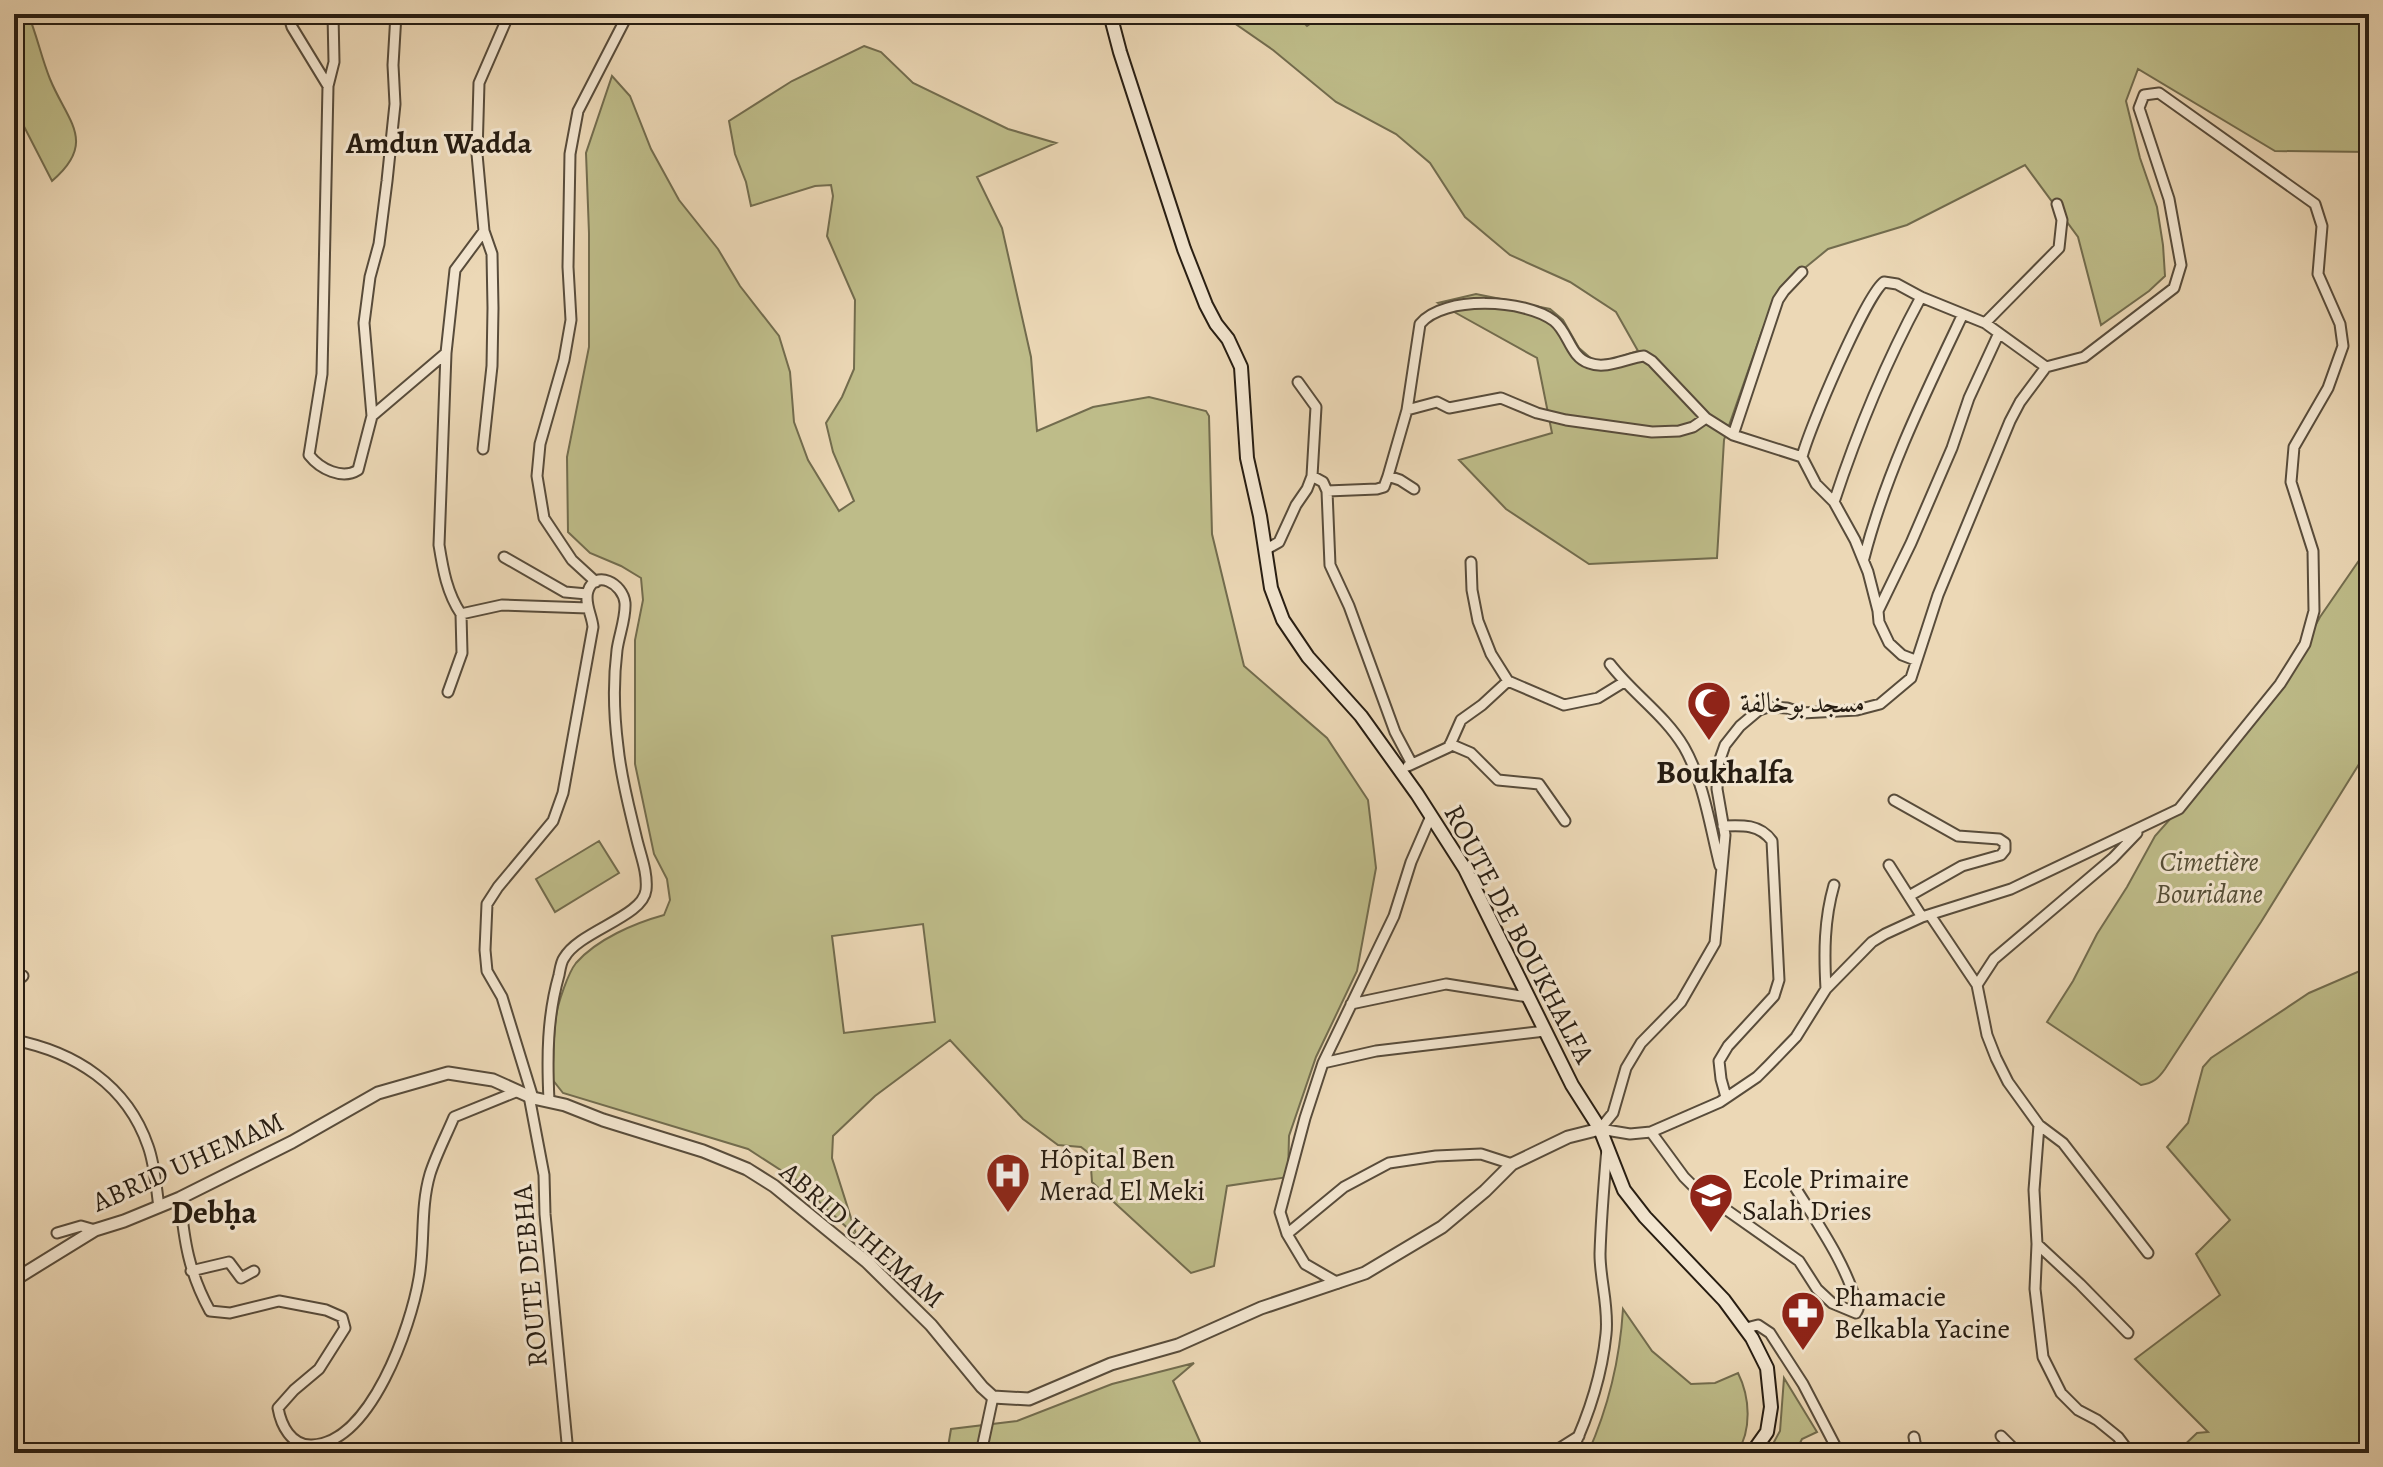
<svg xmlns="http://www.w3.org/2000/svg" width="2383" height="1467" font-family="Alegreya,Amiri,serif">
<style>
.green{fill:#bebc89;stroke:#726c4e;stroke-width:2;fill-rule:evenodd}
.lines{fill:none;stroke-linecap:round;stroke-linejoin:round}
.minor-casing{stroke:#584c3b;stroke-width:13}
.tertiary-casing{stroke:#584c3b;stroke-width:15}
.secondary-casing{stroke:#271d12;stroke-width:16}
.minor{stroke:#f3e6d0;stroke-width:9}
.tertiary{stroke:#f3e6d0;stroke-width:11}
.secondary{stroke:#f3e6d0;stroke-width:12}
.labels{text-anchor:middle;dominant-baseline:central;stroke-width:6;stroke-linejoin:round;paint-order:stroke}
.poi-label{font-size:28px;fill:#271d12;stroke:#f3e6d0;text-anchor:start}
.park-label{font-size:28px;font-style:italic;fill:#544d36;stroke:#f3e6d0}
.street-label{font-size:28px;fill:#271d12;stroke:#f3e6d0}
.neighbourhood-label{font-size:30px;font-weight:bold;fill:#271d12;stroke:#f3e6d0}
.quarter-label{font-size:32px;font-weight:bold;fill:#271d12;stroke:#f3e6d0}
</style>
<rect width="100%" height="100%" fill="#ecd8b6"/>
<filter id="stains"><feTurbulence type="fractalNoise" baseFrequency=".0025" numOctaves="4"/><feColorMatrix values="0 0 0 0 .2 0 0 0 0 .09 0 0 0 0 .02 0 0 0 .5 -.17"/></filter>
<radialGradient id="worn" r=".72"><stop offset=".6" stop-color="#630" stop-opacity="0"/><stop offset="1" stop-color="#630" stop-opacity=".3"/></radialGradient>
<!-- green -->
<path class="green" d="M14,14H28C37,35 41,57 50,79C67,121 98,142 52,181L14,107Z
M1238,14H1295L1307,26L1324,14H2369V152L2275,151L2138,69L2126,101L2140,158L2157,207L2163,245L2165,276L2149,291L2101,325L2078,237L2025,165L1907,225L1828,249L1779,289L1762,331L1724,440L1717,558L1589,564L1506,509L1459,460L1552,433L1537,358L1438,303L1476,294L1550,309L1563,320L1579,348L1594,361L1613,359L1638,351L1616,312L1570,282L1510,255L1465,217L1430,163L1396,134L1336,102L1273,50L1227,18Z
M864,46L881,52L913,83L1008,129L1056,143L977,177L1002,228L1031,357L1037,431L1093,407L1149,397L1206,411L1209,416L1212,534L1244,666L1327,738L1368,800L1376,868L1357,971L1316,1057L1289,1136L1288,1177L1227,1186L1214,1266L1191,1273L1092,1182L1090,1154L1081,1147L1058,1145L1023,1119L950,1040L875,1096L833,1136L832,1158L857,1237L796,1180L748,1149L563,1093L552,1079C554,1058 553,1036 556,1016C558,1003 568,973 576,963C597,939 635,923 664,915L670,900L667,879L654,854L635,764V640L643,600L641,578L621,566L590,553L568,532L567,457L589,347V233L586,153L612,76L630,96L651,149L679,200L718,249L740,286L779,336L790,372L794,422L808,460L839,511L854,501L833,452L826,423L842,397L854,369L855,300L827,236L833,196L831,185L815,186L751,206L746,182L735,154L729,121L792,81ZM923,924L935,1022L844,1033L832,936Z
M2369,546V748L2261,922L2165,1069C2158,1079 2153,1083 2141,1085L2047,1022L2073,981L2097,934L2127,887L2155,836L2179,809L2305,644L2320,617Z
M599,841L619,873L555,912L536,879Z
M2369,967V1453H2176L2197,1433L2208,1432L2135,1359L2220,1295L2196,1254L2230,1220L2167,1147L2188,1123L2203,1067L2211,1058L2309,993Z
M1623,1309L1652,1351L1691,1384L1715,1383L1738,1373C1750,1397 1752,1430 1737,1453H1588C1608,1408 1620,1358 1623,1309Z
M1194,1363L1173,1381L1205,1453H947L951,1429L1017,1421L1112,1384Z
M1784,1378L1817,1432L1802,1439L1795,1453H1768L1780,1431Z"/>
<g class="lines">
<!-- minor casing -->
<g class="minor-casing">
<path id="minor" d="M288,14L292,27L328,86
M333,14L334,62L328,86L322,374L309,455C320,469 342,480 358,470L372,416L446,353
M2159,93L2315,204L2322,226L2318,274L2340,324L2343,346L2328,388L2294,447L2291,482L2313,551L2314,611L2305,644L2280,684L2179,809L2011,889L1922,917L1885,934L1872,942L1826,989L1796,1037L1769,1065L1757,1077L1720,1102L1651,1132L1630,1134L1600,1129L1613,1113L1626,1068L1641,1043L1681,1002L1715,943L1725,835L1717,789L1718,765L1725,745L1740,726L1759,710L1768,707L1787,708L1802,713L1857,710L1880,704L1911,678L1938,595L2010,421L2020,402L2046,367L2084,357L2174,288L2181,265L2169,199L2139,108L2144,95Z
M484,231L455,270L446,353L439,545C443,570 447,593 461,614L502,605L588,608
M1802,272L1784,291L1778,300L1733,435L1802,457L1816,484L1834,502L1855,540L1868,572L1878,611L1879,622L1889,643L1902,655L1915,660
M1985,323L2059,248L2062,220L2057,204
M1298,382L1316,407L1312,476
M1407,410L1437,402L1449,408L1501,398L1537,413L1566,420L1652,432L1679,431L1693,427L1706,418
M372,416L364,323L370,277L379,244L387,181L395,104L393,65L396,14
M483,449L492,366L493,308L492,254L484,231L477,154L479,83L509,14
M1802,457C1808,431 1866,295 1884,282L1897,284L1921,297L1985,323L2046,367
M1388,476L1407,410L1420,324C1443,295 1526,299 1554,321C1569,333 1570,357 1589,363C1606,370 1627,358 1644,356L1652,361L1706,418L1733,435
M1327,491L1377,489L1384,487L1388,476L1400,480L1414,489
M1834,502C1857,432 1886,362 1921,297
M1265,550L1279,542L1296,505L1307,489L1312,476L1323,482L1327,491L1330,565L1349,606L1395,732L1412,764
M504,557L565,592L587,594
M1864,558C1886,473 1925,394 1963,314
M1471,562L1472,590L1478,621L1491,654L1508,681L1564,705L1598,698L1624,682
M596,582L572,560L544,518L537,476L540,444L564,360L571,320L568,267L570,154L578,111L628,14
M1878,611L1911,543L1952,448L1969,398L1999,333
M1610,664C1632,693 1665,715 1684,747C1704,782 1710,827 1720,866
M448,692L462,653L461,614
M1450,744L1471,753L1498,780L1539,784L1565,821
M1408,766L1449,747L1461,720L1482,705L1508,681
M1894,800L1958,836L1999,839L2005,843V850L2001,855L1962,866L1909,896
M1723,826C1742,825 1760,824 1772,841L1779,980L1774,996L1728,1046L1719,1061L1721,1079L1726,1097
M1889,865L1922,917
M1930,915L1977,985L1987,1035L1996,1058L2008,1082L2039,1125L2034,1190L2037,1244L2035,1289L2043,1357L2061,1393L2078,1410L2097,1420L2118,1437L2130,1453
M14,983L23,976
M1977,985L1994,959L2113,858L2137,833
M1826,989C1824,953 1824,920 1834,885
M1351,1004L1446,984L1528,997
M14,1040C75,1052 127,1085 148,1146C155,1165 156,1187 159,1207
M1323,1063L1376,1051L1545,1031
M529,1096L544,1175L545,1214L568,1453
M533,1098L502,997L487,971L485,950L487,904L498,887L553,821L563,793L593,627C592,615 584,603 588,591C595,569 623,583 625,603C626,618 619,635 617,650C613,682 614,716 618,747C621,778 629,807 636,836C640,854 648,872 646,890C643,917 579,931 564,958C561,962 560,970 559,975C547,1017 547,1058 549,1101
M2039,1125L2063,1143L2148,1253
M1651,1132L1684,1177L1694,1187L1799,1261L1817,1289L1832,1303L1856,1313L1858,1309C1847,1264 1817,1223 1793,1184
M180,1198C184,1241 189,1273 210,1311L230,1313L279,1301L326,1310L342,1317L345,1328L319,1369L294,1390L278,1408C281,1425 291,1446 312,1445C371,1443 411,1326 419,1278C425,1244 420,1208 430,1174C436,1155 446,1136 454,1117L518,1091
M57,1233L81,1226L95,1230
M1287,1234L1344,1187L1389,1163L1436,1156L1481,1154L1512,1164
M2037,1244L2080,1284L2128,1333
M191,1271L229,1262L241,1278L254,1271
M1338,1283L1305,1264L1287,1234L1280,1212L1305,1118L1323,1063L1394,916L1411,862L1431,816
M1746,1328L1758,1325L1770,1333L1803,1384L1839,1453
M2001,1436L2018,1453
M1914,1437L1917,1453
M981,1453L993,1397
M1552,1453L1579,1436
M1571,1453C1588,1417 1602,1374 1606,1334C1609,1306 1600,1281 1600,1254C1601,1219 1604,1183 1607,1148
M2110,1453L2128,1449"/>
</g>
<!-- tertiary casing -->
<g class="tertiary-casing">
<path id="tertiary" d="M14,1280L95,1230L124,1221L180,1198L292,1142L378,1093L448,1073L493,1080L533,1098L565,1105L603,1120L703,1151L747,1169L774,1186L867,1262L931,1325L982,1387L993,1397L1029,1399L1111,1364L1178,1345L1261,1308L1365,1273L1442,1227L1485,1191L1512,1164L1568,1137L1600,1129"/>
</g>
<!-- secondary casing -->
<g class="secondary-casing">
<path id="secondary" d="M1110,14L1120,52L1184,249L1206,305L1216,324L1228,339L1241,367L1247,458L1260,516L1271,588L1283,620L1308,657L1361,716L1417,794L1465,869L1572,1085L1600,1129L1624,1190L1645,1217L1724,1300L1752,1338L1767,1368L1771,1407L1767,1432L1752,1453"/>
</g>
<!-- minor -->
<use href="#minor" class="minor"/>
<!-- tertiary -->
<use href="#tertiary" class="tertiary"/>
<!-- secondary -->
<use href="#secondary" class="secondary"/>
</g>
<!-- icons -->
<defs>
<g id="mosque-pin" transform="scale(2.3)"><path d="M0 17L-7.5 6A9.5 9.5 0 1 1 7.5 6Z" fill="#8f2418" stroke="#f3e6d0"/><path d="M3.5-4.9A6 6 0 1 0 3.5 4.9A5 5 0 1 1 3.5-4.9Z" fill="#fff"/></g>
<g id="hospital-pin" transform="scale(2.3)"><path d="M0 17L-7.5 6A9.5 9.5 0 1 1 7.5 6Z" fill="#8f2418" stroke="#f3e6d0"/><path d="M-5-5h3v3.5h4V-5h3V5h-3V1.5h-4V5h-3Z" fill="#fff"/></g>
<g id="school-pin" transform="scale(2.3)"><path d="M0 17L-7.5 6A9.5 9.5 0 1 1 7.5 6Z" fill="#8f2418" stroke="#f3e6d0"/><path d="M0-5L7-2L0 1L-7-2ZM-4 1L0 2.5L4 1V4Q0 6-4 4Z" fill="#fff"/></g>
<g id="pharmacy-pin" transform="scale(2.3)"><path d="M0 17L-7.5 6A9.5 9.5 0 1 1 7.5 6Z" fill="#8f2418" stroke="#f3e6d0"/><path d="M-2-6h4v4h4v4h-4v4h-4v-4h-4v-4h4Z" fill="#fff"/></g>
</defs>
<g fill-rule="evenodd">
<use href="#mosque-pin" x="1709" y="703"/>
<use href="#hospital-pin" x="1008" y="1175"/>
<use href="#school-pin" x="1711" y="1195"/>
<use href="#pharmacy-pin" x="1803" y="1313"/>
</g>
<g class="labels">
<!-- poi labels -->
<g class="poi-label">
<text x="1740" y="703">مسجد بوخالفة</text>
<text x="1039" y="1159">Hôpital Ben<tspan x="1039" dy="32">Merad El Meki</tspan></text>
<text x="1742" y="1179">Ecole Primaire<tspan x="1742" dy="32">Salah Dries</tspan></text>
<text x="1834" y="1297">Phamacie<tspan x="1834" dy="32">Belkabla Yacine</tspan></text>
</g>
<!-- park labels -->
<g class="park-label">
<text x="2209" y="862">Cimetière<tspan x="2209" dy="32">Bouridane</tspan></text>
</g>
<!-- street labels -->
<g class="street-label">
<text transform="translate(1519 934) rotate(62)">ROUTE DE BOUKHALFA</text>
<text transform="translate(188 1162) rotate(-24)">ABRID UHEMAM</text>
<text transform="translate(862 1235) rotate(41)">ABRID UHEMAM</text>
<text transform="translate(530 1276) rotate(-95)">ROUTE DEBHA</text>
</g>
<!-- neighbourhood labels -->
<g class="neighbourhood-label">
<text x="439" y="143">Amdun Wadda</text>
</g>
<!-- quarter labels -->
<g class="quarter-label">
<text x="1725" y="772">Boukhalfa</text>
<text x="214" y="1212">Debḥa</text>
</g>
</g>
<!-- margin -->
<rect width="2383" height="1467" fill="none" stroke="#ecd8b6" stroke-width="48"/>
<rect x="16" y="16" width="2351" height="1435" fill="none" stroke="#271d12" stroke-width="4"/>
<rect x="24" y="24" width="2335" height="1419" fill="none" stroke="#271d12" stroke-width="2"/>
<rect width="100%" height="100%" filter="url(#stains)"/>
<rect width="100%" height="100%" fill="url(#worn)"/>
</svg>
